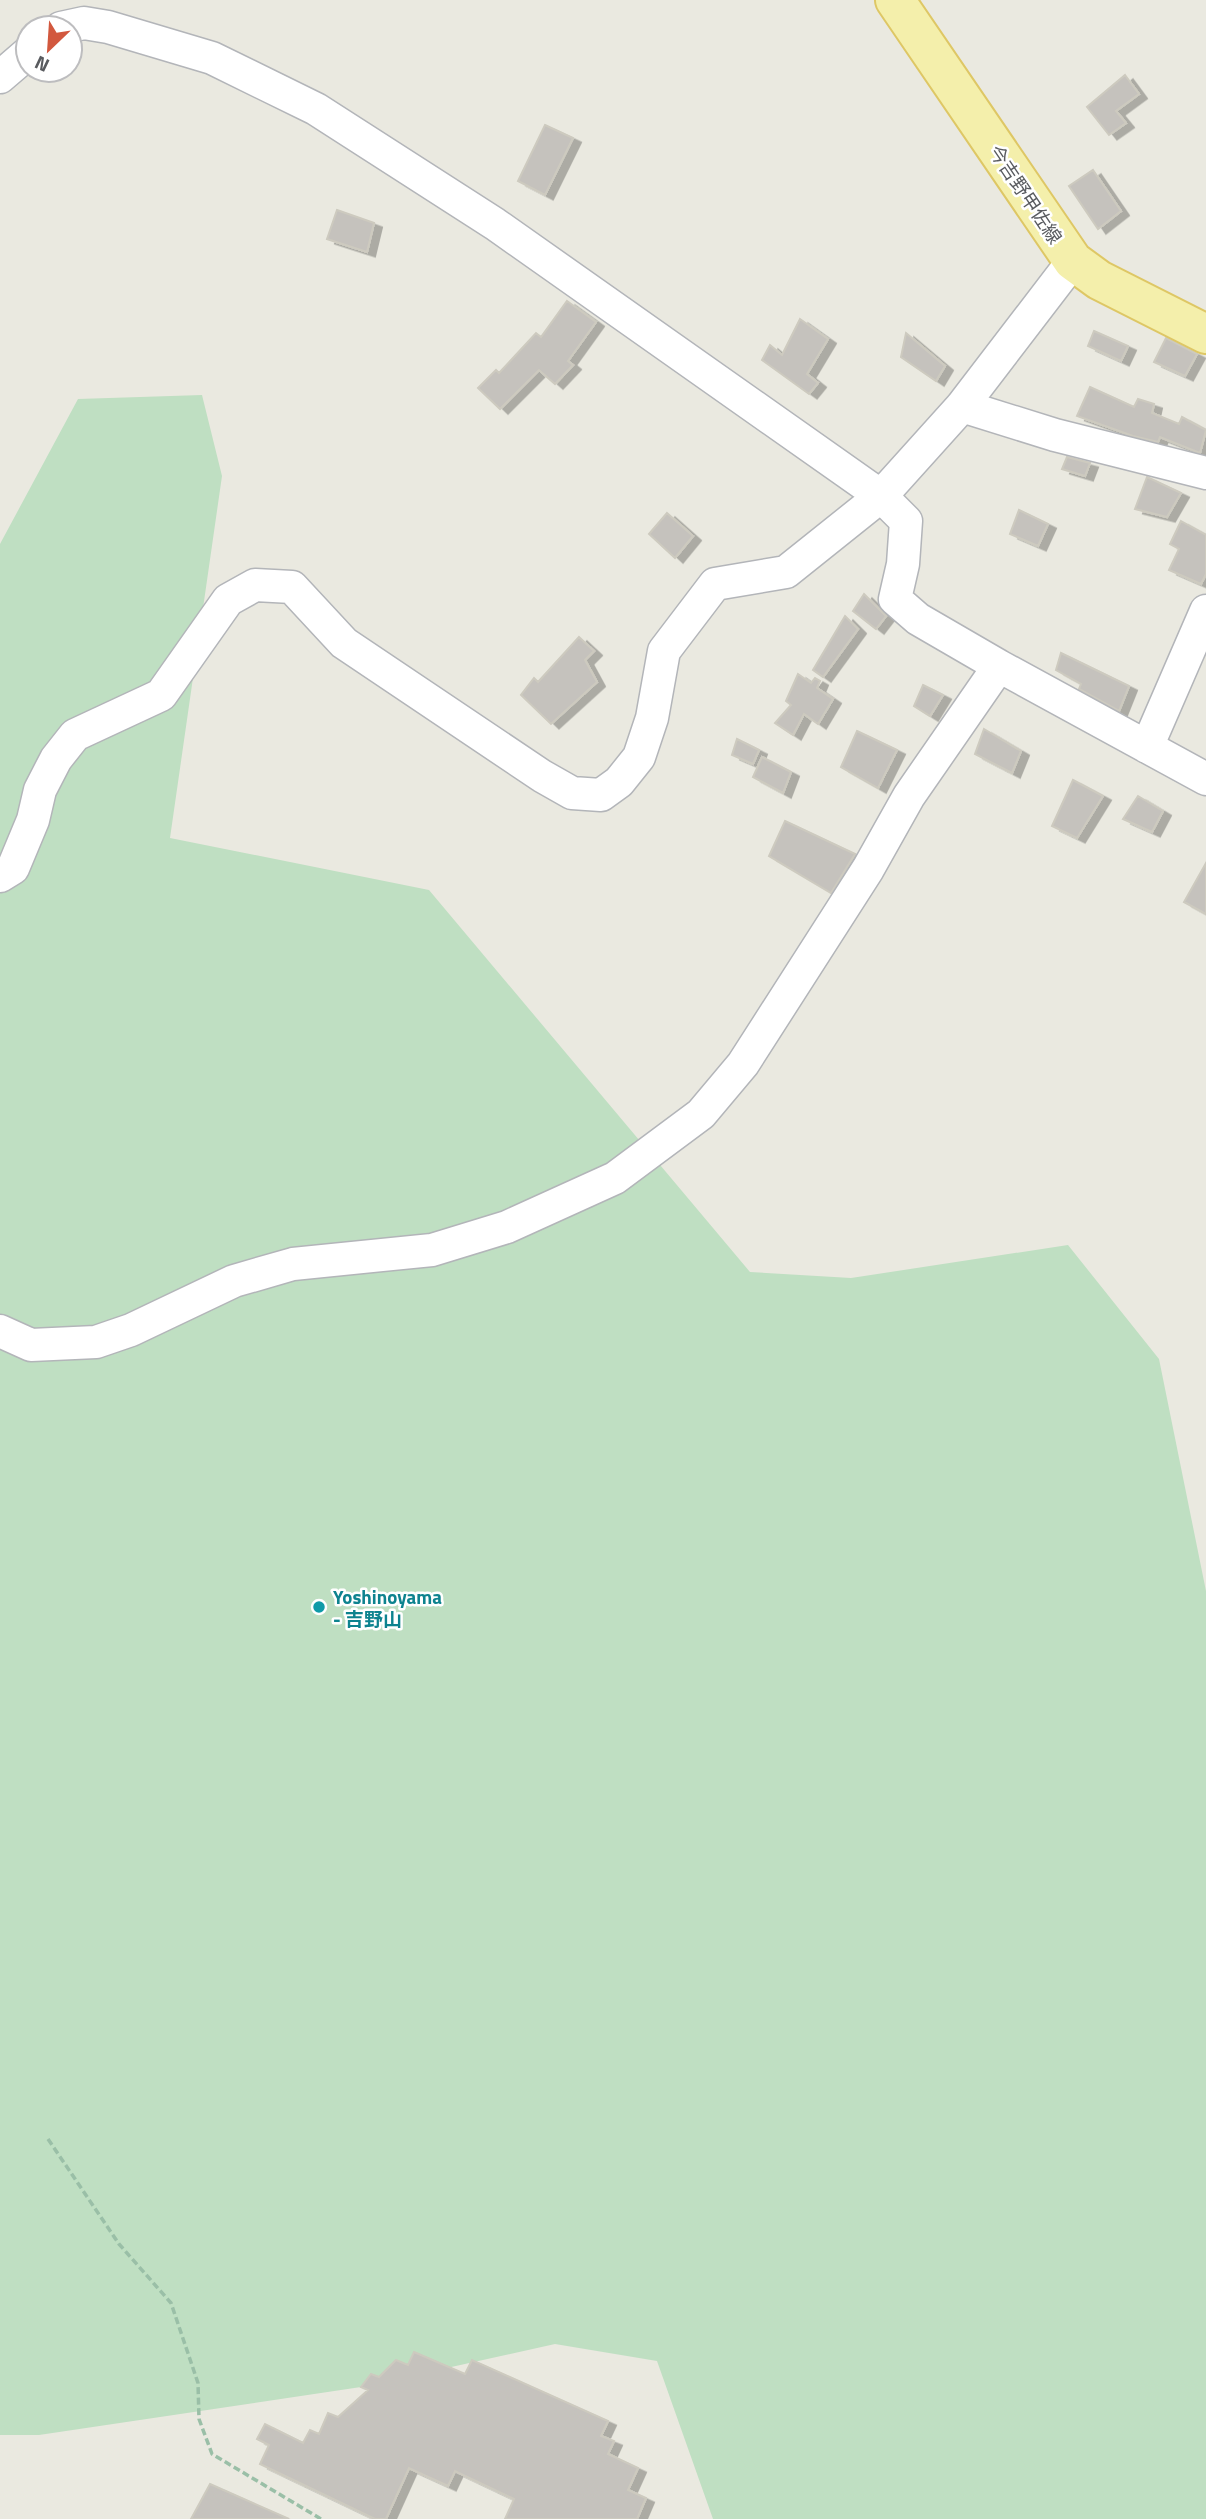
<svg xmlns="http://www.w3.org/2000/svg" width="1206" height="2519" font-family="'Titillium Web','Noto Sans JP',sans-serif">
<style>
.green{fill:#bfdfc2}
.building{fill:#c5c2bd;stroke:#cdcabf;stroke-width:2;filter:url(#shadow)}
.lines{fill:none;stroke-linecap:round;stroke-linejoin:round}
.minor-casing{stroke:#b3b5b9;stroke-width:35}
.major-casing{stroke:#dec765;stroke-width:42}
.path{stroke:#9abfa7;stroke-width:3.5;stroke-dasharray:7 3.5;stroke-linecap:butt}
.minor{stroke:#fff;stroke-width:32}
.major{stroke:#f4efab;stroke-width:38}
.culture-dot{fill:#0f9aa8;stroke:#fff;stroke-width:2.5}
.labels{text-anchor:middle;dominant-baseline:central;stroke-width:5;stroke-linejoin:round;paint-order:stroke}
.street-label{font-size:19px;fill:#595b5f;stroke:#fff}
.culture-label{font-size:19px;font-weight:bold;fill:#0d838f;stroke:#fff;text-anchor:start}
</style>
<defs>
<filter id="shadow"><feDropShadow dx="8" dy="4.5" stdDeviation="0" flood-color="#0004"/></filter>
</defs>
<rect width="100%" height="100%" fill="#eae9e0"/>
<!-- green -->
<path class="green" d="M202,395L222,476L170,838L429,890L750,1272L851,1278L1068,1245L1159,1359L1206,1591V2519H713L657,2361L555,2344L361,2387L39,2435H0V544L78,399Z"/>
<!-- building -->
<path class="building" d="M1125,75L1139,94L1116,111L1126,123L1109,135L1087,107Z
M545,125L573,138L545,195L518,181Z
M1093,170L1121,211L1098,229L1069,186Z
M337,210L374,223L367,252L327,239Z
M567,301L596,322L568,361L573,365L555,384L539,370L500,409L478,388L496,370L499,373L536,333L541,337Z
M800,319L828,339L807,374L818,383L809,394L762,360L770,345L782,355Z
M1094,331L1128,346L1121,361L1088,346Z
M906,333L945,366L936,381L901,357Z
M1166,338L1197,354L1185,376L1154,362Z
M1090,387L1134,407L1138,399L1154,404L1152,413L1179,424L1182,417L1206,430L1200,453L1160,437L1158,442L1133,436L1077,416Z
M1067,457L1090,463L1085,476L1062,469Z
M1147,477L1181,493L1167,517L1135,509Z
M1019,510L1048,524L1038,546L1010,534Z
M667,513L693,536L675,558L649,534Z
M1181,521L1206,535V574L1201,584L1169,570L1179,549L1170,544Z
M864,594L886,616L876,629L853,611Z
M845,616L858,629L823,677L813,670Z
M579,637L594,651L585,660L597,682L551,724L521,695L534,678L538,682Z
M1061,653L1129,686L1119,711L1079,689L1081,684L1056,670Z
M798,674L811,683L815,678L820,681L817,688L833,699L818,724L804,714L793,735L775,723L791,705L786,701Z
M923,685L943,695L930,716L914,706Z
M984,729L1021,751L1012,773L975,754Z
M857,731L897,750L878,788L841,767Z
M737,739L759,750L753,764L732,755Z
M762,757L791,772L783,793L753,777Z
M1073,780L1103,796L1077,838L1052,826Z
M1138,796L1163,811L1152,832L1123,819Z
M785,821L855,854L831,893L769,856Z
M1206,863V914L1184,902Z
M414,2352L465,2374L472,2360L608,2421L601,2436L614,2441L608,2454L638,2468L628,2490L646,2498L637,2519H505L514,2499L455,2471L448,2486L409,2468L386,2519H375L260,2464L269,2445L257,2439L265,2424L303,2443L310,2430L319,2434L328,2413L338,2417L368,2390L361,2387L371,2374L379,2377L396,2360L408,2365Z
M210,2484L289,2519H191Z"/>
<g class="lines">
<!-- minor casing -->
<g class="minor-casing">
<path id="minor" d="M61,28L84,23L108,27L212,58L316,109L495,224L881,496L906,521L903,564L895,599L918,619L999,666L1206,779
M0,77L28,53
M962,406L1055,435L1206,473
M1147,747L1206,611
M0,876L13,868L33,820L40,790L56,759L75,735L161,695L228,600L255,585L292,587L344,643L542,776L572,793L601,795L619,782L639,757L652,718L664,651L715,584L786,572L881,496L962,406L1073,261
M0,1331L31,1345L96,1342L131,1330L234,1281L293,1264L432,1250L507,1227L615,1178L701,1114L743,1064L868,869L909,796L999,666"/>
</g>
<!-- major casing -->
<g class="major-casing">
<path id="major" d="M895,0L1073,261L1099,280L1206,334"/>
</g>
<!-- path -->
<path class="path" d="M48,2139L119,2244L171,2303L198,2383L199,2419L212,2454L321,2519"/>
<!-- minor -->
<use href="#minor" class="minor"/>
<!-- major -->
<use href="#major" class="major"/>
</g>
<!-- markers -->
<circle class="culture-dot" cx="319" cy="1607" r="7"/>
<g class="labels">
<!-- street labels -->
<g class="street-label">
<text transform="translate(1026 194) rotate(56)">今吉野甲佐線</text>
</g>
<!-- culture labels -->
<g class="culture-label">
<text x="333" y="1596">Yoshinoyama<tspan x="333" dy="22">- 吉野山</tspan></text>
</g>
</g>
<!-- north arrow -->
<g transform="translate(49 49) rotate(205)"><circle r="33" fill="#ffffff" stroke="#bdbdbf" stroke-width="2"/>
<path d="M0-5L12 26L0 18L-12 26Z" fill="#d2583e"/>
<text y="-10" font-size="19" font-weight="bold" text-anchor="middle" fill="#595b5f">N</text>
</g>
</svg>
